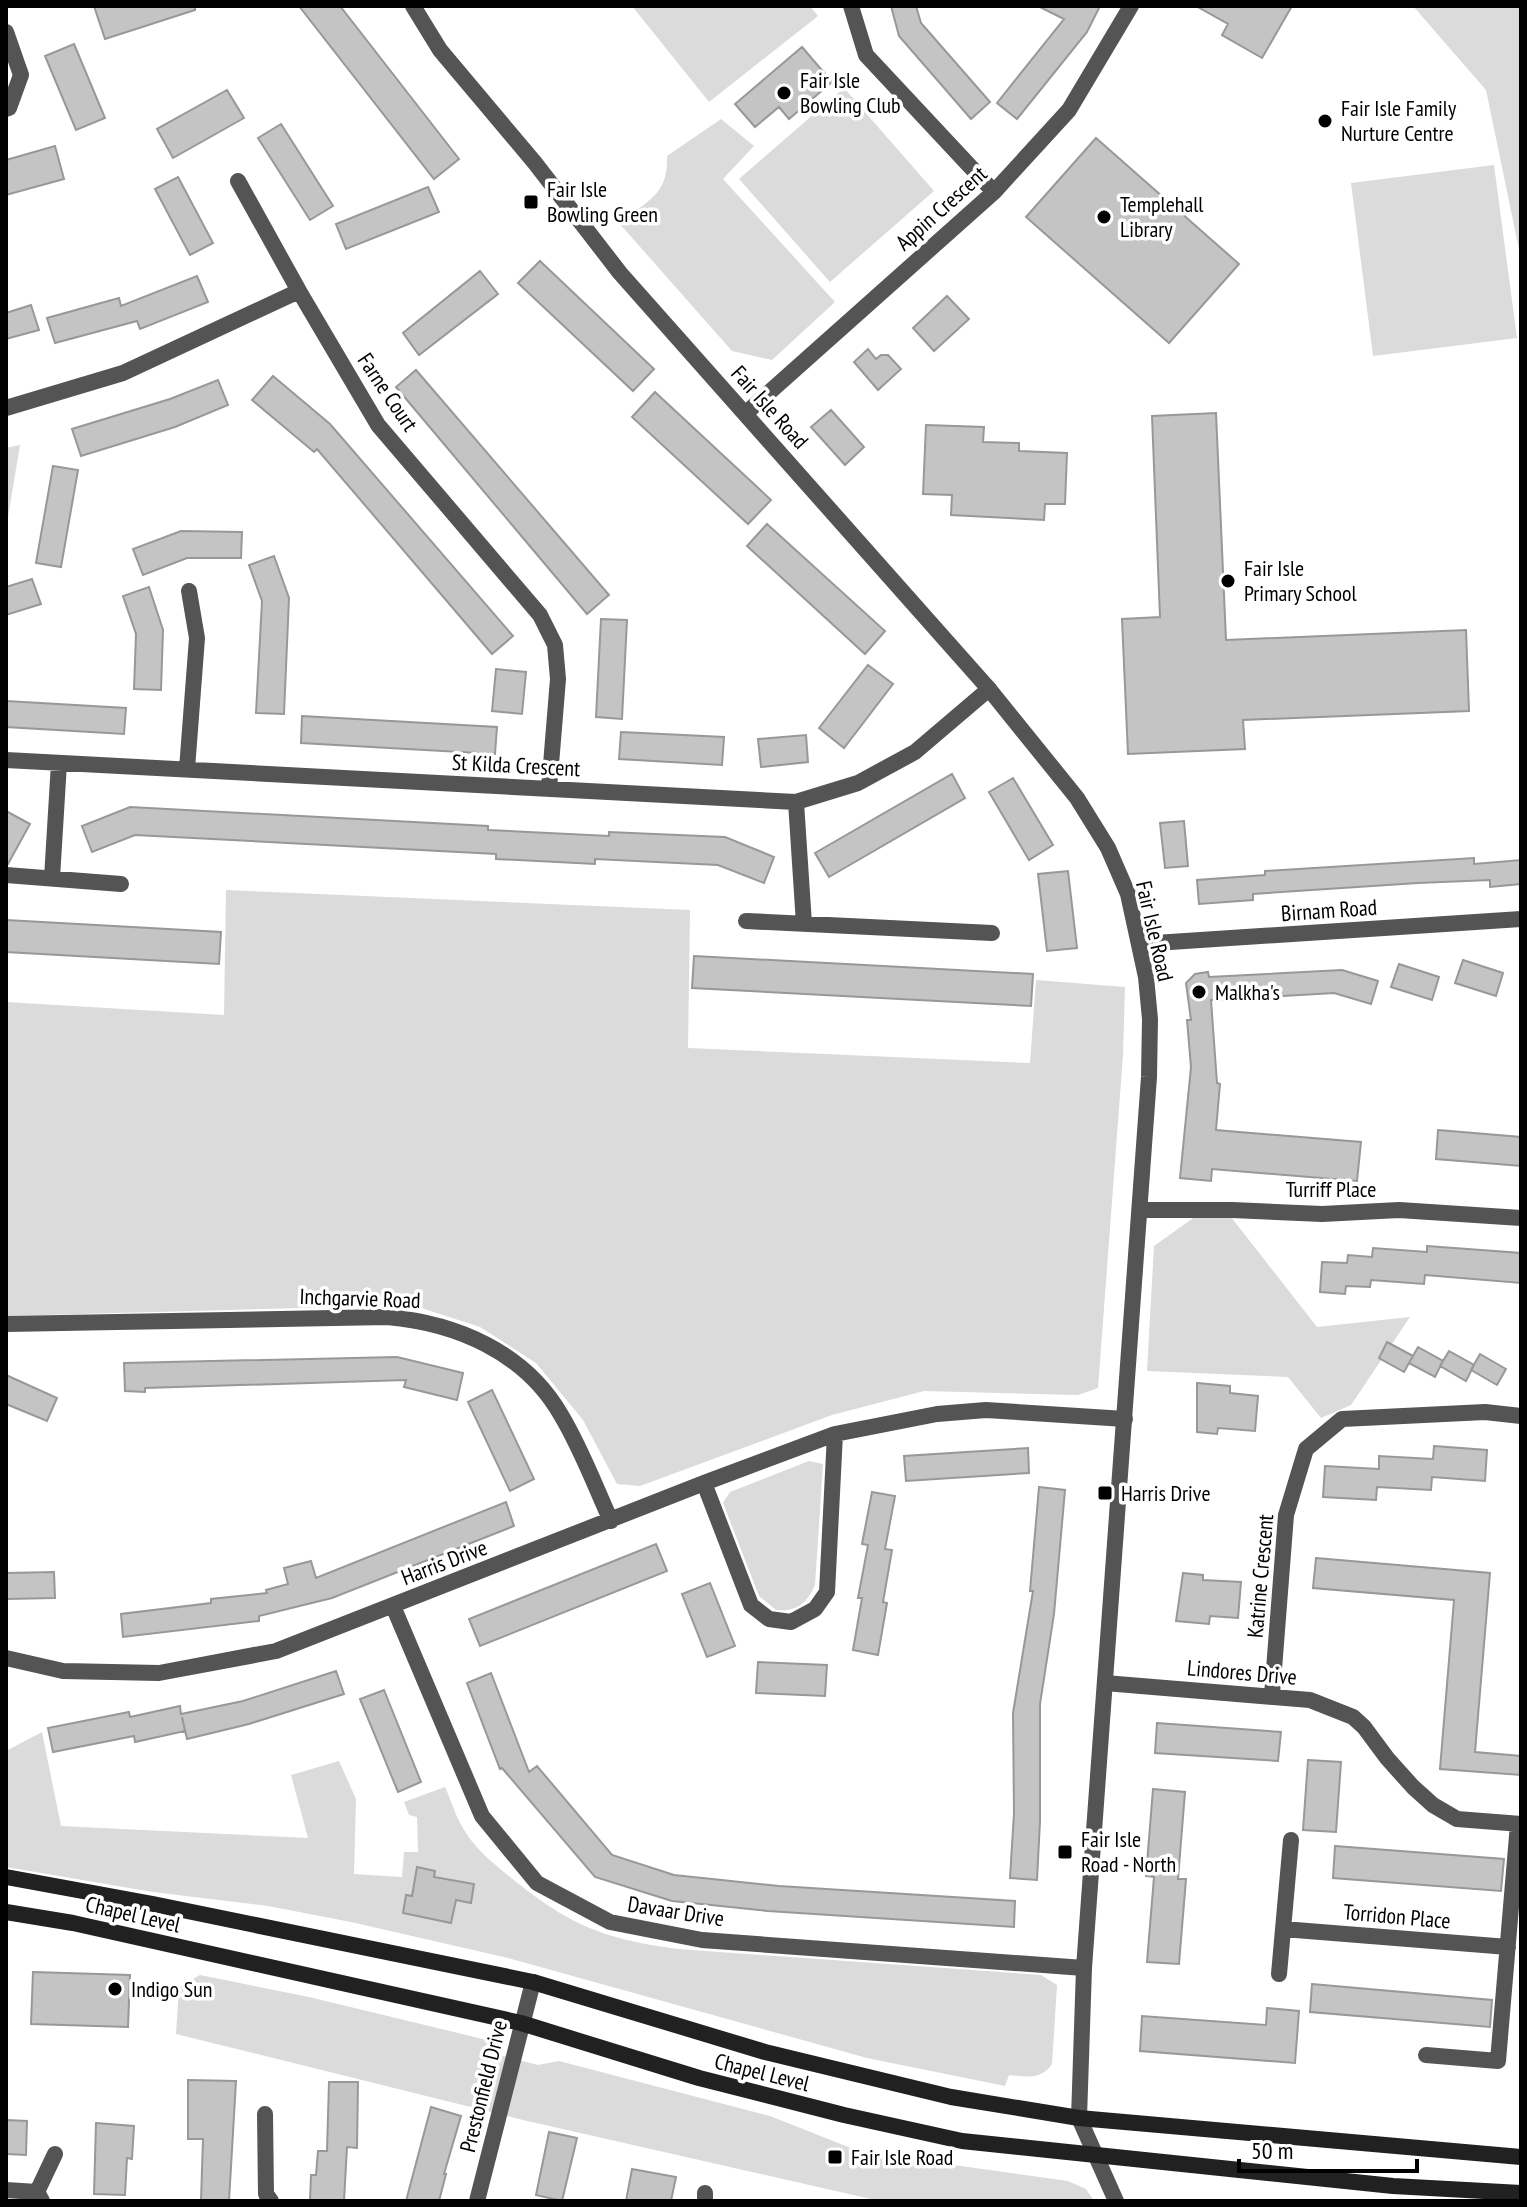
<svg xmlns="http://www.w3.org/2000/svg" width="1527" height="2207" font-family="'PT Sans Narrow',sans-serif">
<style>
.green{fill:#dbdbdb}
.building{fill:#c4c4c4;stroke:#989898;stroke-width:2}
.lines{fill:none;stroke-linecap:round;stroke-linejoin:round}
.minor{stroke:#545454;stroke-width:16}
.tertiary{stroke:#545454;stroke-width:16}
.secondary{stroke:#212121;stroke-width:16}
.poi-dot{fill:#000;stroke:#fff;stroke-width:3}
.labels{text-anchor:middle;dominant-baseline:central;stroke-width:7;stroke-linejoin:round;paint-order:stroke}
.poi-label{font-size:22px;fill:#000;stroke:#fff;text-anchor:start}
.street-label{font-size:22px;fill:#000;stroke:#fff}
</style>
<rect width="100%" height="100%" fill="#fff"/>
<!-- green -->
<path class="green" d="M632,6H810L818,16L709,102Z
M1413,6H1521V259L1486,90Z
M844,88L934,191L830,282L739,179Z
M721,119L754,146L723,179L835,302L772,360L732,351L619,223C648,200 668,196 667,156Z
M1494,165L1517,338L1373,356L1351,183Z
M20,445L6,529V448Z
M226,890L690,910L688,1048L1030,1063L1036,980L1125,987L1123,1055L1098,1388L1078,1395L924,1391L832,1415L640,1486L617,1484L583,1420L536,1363L480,1327L412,1305L6,1316V1002L224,1015Z
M1196,1216L1231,1217L1317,1327L1410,1317L1351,1405L1321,1418L1288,1377L1147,1371L1154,1246Z
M809,1461L823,1464L815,1585C807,1603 797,1612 776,1610L759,1596L723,1503L730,1492Z
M42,1732L61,1826L308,1838L291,1775L339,1761L356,1799L354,1874L402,1877L404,1852H418L417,1817L409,1815L404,1802L445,1787C451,1800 455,1815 463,1828C474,1848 492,1862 510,1877C569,1925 603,1939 678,1949L1041,1975L1057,1985L1052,2064C1041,2080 1027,2077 1009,2075L1005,2086L867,2058L508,1958L351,1922L268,1906L153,1892L6,1867V1751Z
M200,1975L309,1997L487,2040L496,2054L538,2065L559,2061L770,2116L861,2152L1068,2181L1086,2189L1094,2201H880L523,2120L176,2034L179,1987Z"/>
<!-- building -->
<path class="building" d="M94,6H195V10L105,39Z
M299,6H340L459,159L434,179Z
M891,6H916L921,23L990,102L971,119L899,36Z
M1038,6H1100L1087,32L1017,119L997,103L1064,19Z
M1196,6H1292L1262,58L1222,35L1228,24Z
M74,44L105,118L76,130L45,56Z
M802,47L832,82L789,119L779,107L755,127L735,104Z
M227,90L244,118L173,158L157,129Z
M281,124L333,206L310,220L258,138Z
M1096,138L1239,264L1169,343L1026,217Z
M55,146L64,179L6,195V160Z
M178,177L213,243L190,255L155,189Z
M428,187L439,212L346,249L336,224Z
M540,261L654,369L633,391L518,283Z
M480,271L498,294L419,355L403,333Z
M197,276L208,302L140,329L137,321L55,343L47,318L119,298L121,306Z
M947,296L969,319L934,351L913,328Z
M31,305L39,330L6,339V313Z
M868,349L876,359L881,355H888L901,369L878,390L854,362Z
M416,370L609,595L587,614L396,387Z
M273,376L330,424L513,636L492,654L317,449L314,452L252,400Z
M218,380L228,405L175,427L81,456L72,429L170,399Z
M655,392L771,500L748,524L632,417Z
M831,410L864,447L845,465L811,427Z
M1216,413L1226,640L1466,630L1469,711L1243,720L1245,749L1128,754L1122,619L1160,617L1152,416Z
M926,425L984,427L983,442L1019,443V451L1067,453L1065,504H1045L1044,520L951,515L952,495L923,494Z
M53,466L78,470L61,567L36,563Z
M767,524L885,631L865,654L747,546Z
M181,531L242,532L241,558H187L143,575L133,549Z
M274,556L289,598L284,714L256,713L262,601L249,565Z
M32,579L41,604L6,615V587Z
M149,587L163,630L161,690L134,689L136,634L123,596Z
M601,619L627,620L622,719L596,717Z
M868,665L893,684L844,748L819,728Z
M496,669L526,672L522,714L492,711Z
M6,701L126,708L124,734L6,727Z
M302,716L497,727L495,754L301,743Z
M621,732L724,737L722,765L619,759Z
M806,735L808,762L761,767L758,739Z
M952,774L965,798L829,877L815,853Z
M1013,778L1053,845L1029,860L989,792Z
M130,807L488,826V830L609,836V832L725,837L774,857L764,883L718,865L595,859V864L496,859V854L135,835L92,852L82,826Z
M6,811L30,824L8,864H6Z
M1184,821L1188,866L1165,868L1160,823Z
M1474,858V864L1521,860V884L1490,887V880L1418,883L1253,894V900L1199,904L1197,880L1265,875V871Z
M1068,871L1077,948L1047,951L1038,874Z
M6,920L221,932L219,964L6,952Z
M694,956L1033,974L1031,1006L692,988Z
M1463,960L1503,973L1496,996L1455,983Z
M1399,964L1439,977L1432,1000L1391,987Z
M1342,970L1378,981L1371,1004L1334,993L1211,1000L1217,1083L1220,1084L1216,1130L1361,1142L1357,1181L1212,1169L1211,1181L1180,1178L1191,1067L1187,1020H1191L1186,983L1195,974L1208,972L1209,977Z
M1438,1130L1521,1137V1166L1436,1159Z
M1427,1246L1521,1253V1283L1425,1275L1424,1284L1371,1280L1370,1287L1346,1286L1345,1294L1320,1292L1322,1262L1347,1263L1348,1255L1372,1257L1373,1248L1427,1252Z
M1387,1342L1413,1356L1404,1372L1379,1358Z
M1418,1347L1443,1361L1435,1377L1409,1363Z
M1449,1351L1474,1365L1466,1381L1440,1366Z
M1480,1354L1506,1369L1497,1385L1471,1370Z
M397,1357L463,1373L457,1400L404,1387L406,1380L145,1388V1392L125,1391L124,1363Z
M6,1375L57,1398L47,1421L6,1404Z
M1197,1383L1230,1386V1393L1258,1396L1255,1431L1218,1428L1217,1434L1197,1432Z
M492,1390L534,1479L510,1491L468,1402Z
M1434,1446L1487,1450L1485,1481L1432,1477L1431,1490L1377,1487L1376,1500L1323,1497L1325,1466L1379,1469V1456L1433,1459Z
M1028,1448L1029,1473L906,1481L904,1456Z
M1039,1487L1065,1490L1054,1614L1040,1704V1821L1037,1880L1010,1878L1014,1813L1013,1713L1033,1591H1030Z
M872,1492L895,1496L885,1549L892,1550L883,1602L887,1603L878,1655L853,1650L862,1598H858L868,1545L862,1544Z
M506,1502L514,1526L332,1598L259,1616V1621L123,1637L121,1614L211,1603V1599L267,1593L266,1590L288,1584L284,1568L311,1561L316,1578Z
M656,1544L667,1571L480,1646L469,1619Z
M1316,1558L1490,1573L1475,1752L1521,1756V1775L1440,1769L1454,1600L1313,1588Z
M54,1572L55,1598L6,1599V1573Z
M1183,1573L1203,1575V1580L1241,1582L1238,1618L1210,1616L1209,1624L1176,1621Z
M710,1583L735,1646L707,1657L682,1594Z
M758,1662L827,1665L825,1696L756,1693Z
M336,1671L344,1694L249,1724L187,1739L182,1717L185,1731L135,1742L134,1736L53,1752L48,1728L129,1712L130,1717L180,1706L181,1714L243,1701Z
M491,1673L529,1772L537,1766L612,1855L674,1875L779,1886L1015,1901L1014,1927L768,1911L672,1901L595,1877L502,1768L500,1769L467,1683Z
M384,1690L421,1782L398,1792L360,1699Z
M1157,1723L1281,1732L1278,1761L1155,1753Z
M1308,1760L1341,1762L1336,1832L1303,1830Z
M1153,1789L1185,1792L1178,1879H1186L1179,1964L1147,1962L1154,1877L1146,1876Z
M1335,1846L1504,1859L1501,1891L1333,1878Z
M417,1867L435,1871L434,1877L474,1884L471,1903L456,1900L451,1923L403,1913L406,1895L412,1896Z
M33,1972L130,1975L128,2027L31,2024Z
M1312,1984L1492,2000L1490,2027L1310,2012Z
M1267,2008L1299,2011L1295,2063L1140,2051L1142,2016L1266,2025Z
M188,2080L236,2081L229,2201H201L203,2139H188Z
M329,2082H358L357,2148L347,2147L344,2201H310L311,2175H316L318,2151H327Z
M431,2107L461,2116L444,2174H446L439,2201H406Z
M6,2120L27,2121L26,2155L6,2154Z
M96,2123L134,2126L132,2159L127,2158L125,2195L94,2194Z
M549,2132L577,2138L562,2201L536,2195Z
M632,2169L676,2177L671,2201H626Z"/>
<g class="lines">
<!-- minor -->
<path class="minor" d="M851,6L866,55L994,192
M6,32L21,75L9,108L6,109
M238,181L299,291
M6,408L123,373L299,291L378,425L540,615L555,645L558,679L549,789
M746,413L994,192L1069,110L1131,6
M6,760L796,802L858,783L915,752L989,689
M187,769L197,638L189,591
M796,802L804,924
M6,875L121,884
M52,878L59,763
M746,921L992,933
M1140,944L1521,919
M1141,1210H1232L1322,1214L1399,1210L1521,1218
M6,1324L387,1317C456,1323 525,1352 561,1415C581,1448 595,1486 611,1521
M704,1483L751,1605L769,1619L791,1622L815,1609L827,1592L835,1434
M393,1606L482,1816L537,1883L610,1922L702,1940L1084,1968
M6,1658L63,1671L159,1673L276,1651L704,1483L835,1434L937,1414L986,1410L1125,1419
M1105,1683L1310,1700L1353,1717L1364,1727L1387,1758L1413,1787L1433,1805L1457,1819L1521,1824
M1272,1695L1286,1515L1306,1449L1342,1419L1485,1412L1521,1416
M1283,1929L1508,1947
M1279,1974L1291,1840
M1426,2055L1498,2061L1518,1824
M265,2114L266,2194L271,2201
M6,2190L37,2192
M42,2201L37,2192L55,2154
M477,2201L533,1982
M705,2201V2193"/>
<!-- tertiary -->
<path class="tertiary" d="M413,6L440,50L535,163L620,273L989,689L1077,798L1108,848L1128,894L1146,977L1150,1019L1149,1077L1084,1968L1079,2118L1116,2201"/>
<!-- secondary -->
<path class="secondary" d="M6,1877L153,1904L533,1982L765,2052L951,2097L1079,2118L1521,2157
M6,1912L73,1923L521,2023L699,2078L844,2115L962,2141L1393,2186L1521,2193"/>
</g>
<!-- markers -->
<g class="poi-dot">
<circle cx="784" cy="93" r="8"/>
<circle cx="1325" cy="121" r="8"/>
<rect x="523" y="194" width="16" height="16" rx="4"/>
<circle cx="1104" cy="217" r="8"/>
<circle cx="1228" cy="581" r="8"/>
<circle cx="1199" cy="992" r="8"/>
<rect x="1097" y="1485" width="16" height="16" rx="4"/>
<rect x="1057" y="1844" width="16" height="16" rx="4"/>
<circle cx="115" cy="1989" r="8"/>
<rect x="827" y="2149" width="16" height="16" rx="4"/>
</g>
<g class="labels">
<!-- poi labels -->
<g class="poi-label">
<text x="800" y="80">Fair Isle<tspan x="800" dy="25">Bowling Club</tspan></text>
<text x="1341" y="108">Fair Isle Family<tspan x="1341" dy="25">Nurture Centre</tspan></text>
<text x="547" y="189">Fair Isle<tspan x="547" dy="25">Bowling Green</tspan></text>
<text x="1120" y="204">Templehall<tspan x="1120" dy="25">Library</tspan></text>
<text x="1244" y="568">Fair Isle<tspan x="1244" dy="25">Primary School</tspan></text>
<text x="1215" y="992">Malkha's</text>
<text x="1121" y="1493">Harris Drive</text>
<text x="1081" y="1839">Fair Isle<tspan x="1081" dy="25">Road - North</tspan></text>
<text x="131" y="1989">Indigo Sun</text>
<text x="851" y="2157">Fair Isle Road</text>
</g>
<!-- street labels -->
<g class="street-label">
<text transform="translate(941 208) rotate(-42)">Appin Crescent</text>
<text transform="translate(388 392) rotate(56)">Farne Court</text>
<text transform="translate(770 407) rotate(48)">Fair Isle Road</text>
<text transform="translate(516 765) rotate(3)">St Kilda Crescent</text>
<text transform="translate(1329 910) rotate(-4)">Birnam Road</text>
<text transform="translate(1155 931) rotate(77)">Fair Isle Road</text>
<text x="1331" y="1189">Turriff Place</text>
<text transform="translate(360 1298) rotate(2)">Inchgarvie Road</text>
<text transform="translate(444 1562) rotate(-21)">Harris Drive</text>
<text transform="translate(1260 1576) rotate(-85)">Katrine Crescent</text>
<text transform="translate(1242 1672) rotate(5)">Lindores Drive</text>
<text transform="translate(676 1911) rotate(9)">Davaar Drive</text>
<text transform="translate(133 1914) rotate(13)">Chapel Level</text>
<text transform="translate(1397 1916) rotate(5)">Torridon Place</text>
<text transform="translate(762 2072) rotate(14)">Chapel Level</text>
<text transform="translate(483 2086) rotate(-76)">Prestonfield Drive</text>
</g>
</g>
<!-- border -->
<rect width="1527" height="2207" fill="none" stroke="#000000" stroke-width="16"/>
<!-- scale -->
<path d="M1239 2159v12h178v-12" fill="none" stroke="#000000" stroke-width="4"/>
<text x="1251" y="2159" font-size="24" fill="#000000" stroke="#ffffff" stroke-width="6" paint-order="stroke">50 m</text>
</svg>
